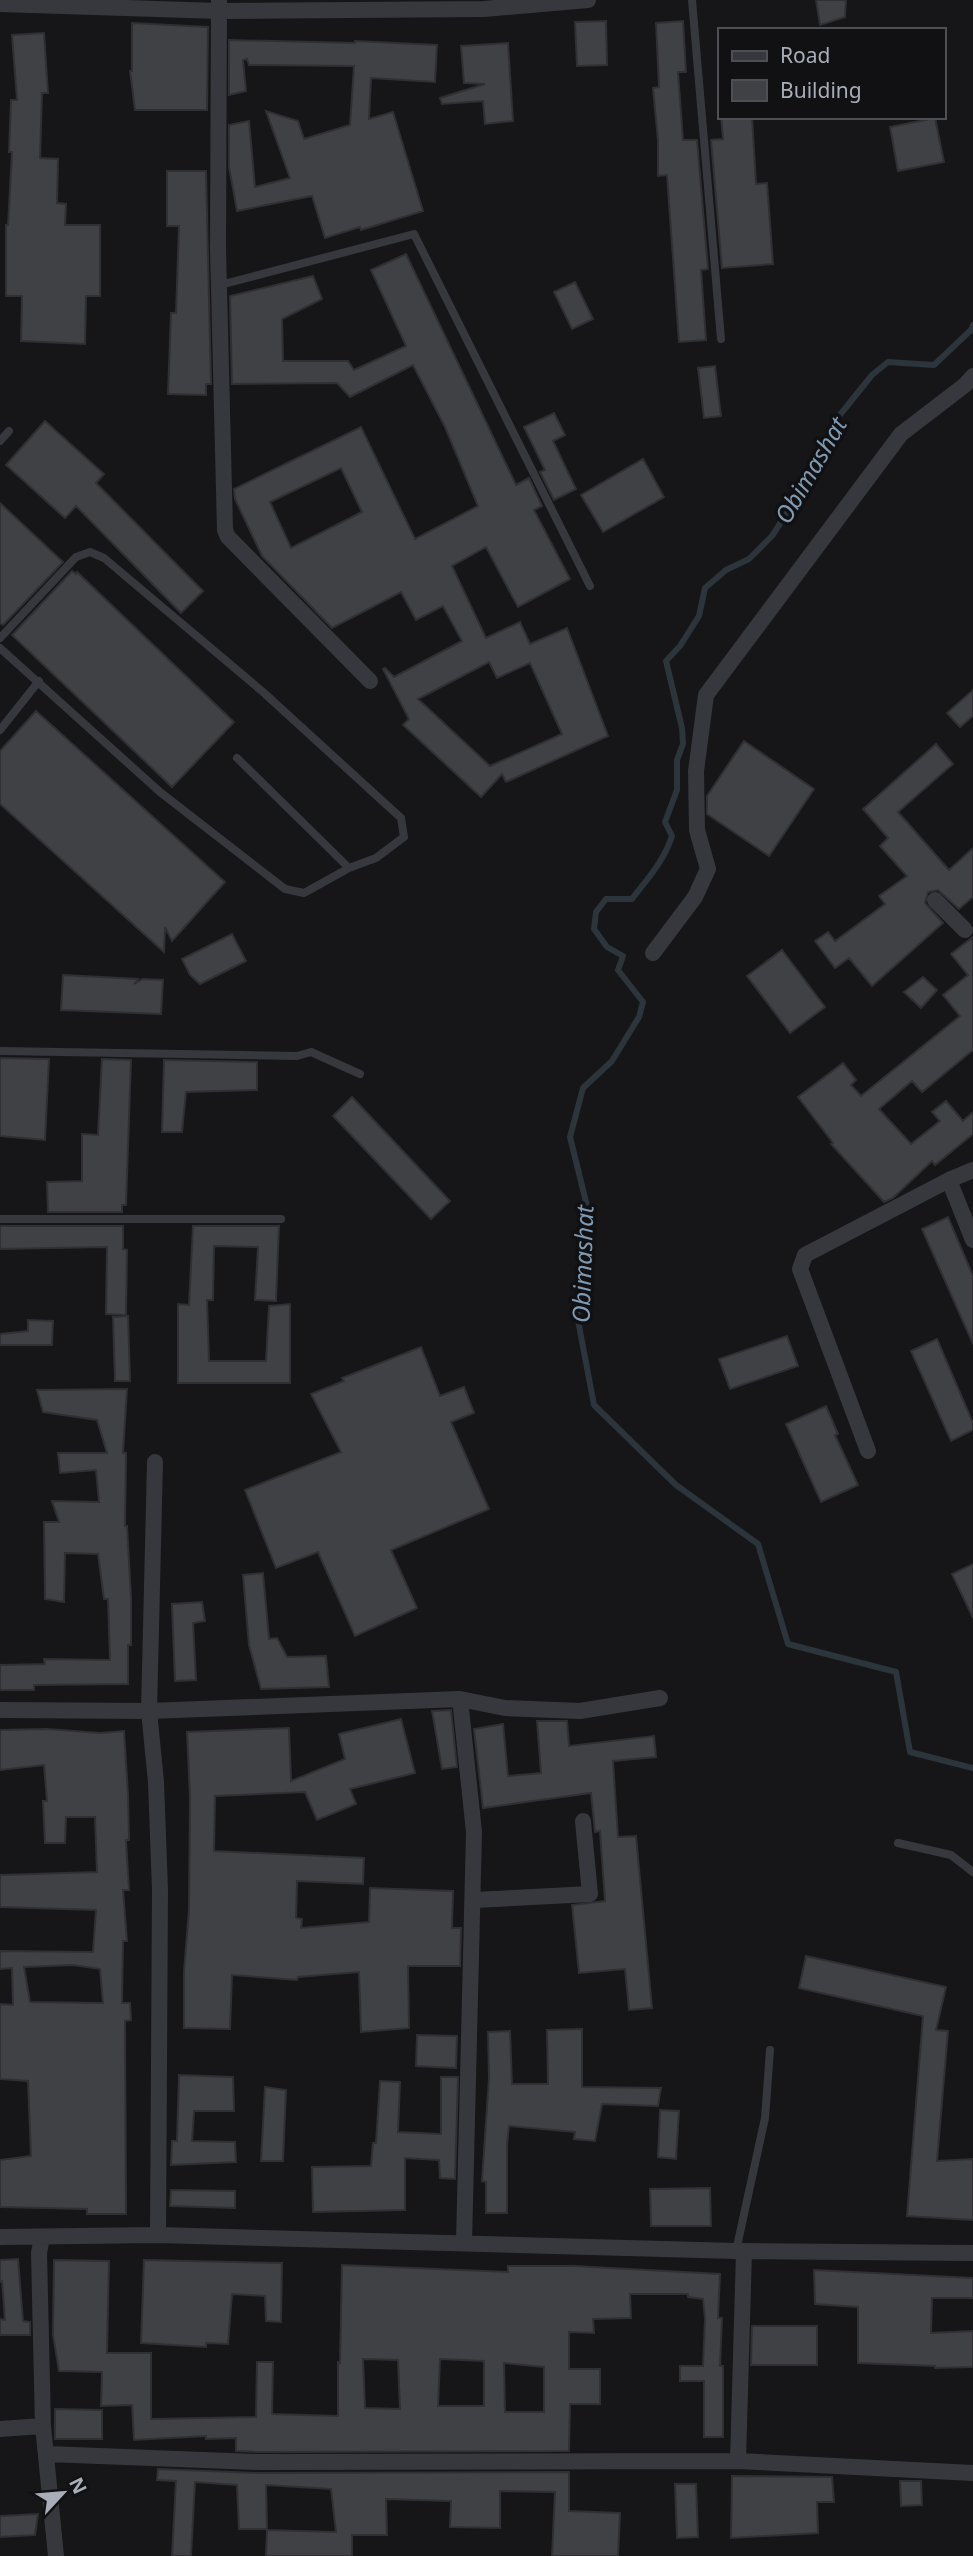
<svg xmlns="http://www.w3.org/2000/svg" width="973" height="2556" font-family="'Noto Sans',sans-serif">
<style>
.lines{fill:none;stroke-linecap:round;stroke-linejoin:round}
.stream{stroke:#2c353c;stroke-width:6}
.building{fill:#404145;stroke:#303034;stroke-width:2;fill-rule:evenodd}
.service{stroke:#37383d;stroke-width:8}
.minor{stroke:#37383d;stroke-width:16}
.labels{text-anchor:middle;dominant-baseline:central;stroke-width:7;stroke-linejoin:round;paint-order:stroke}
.water-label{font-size:24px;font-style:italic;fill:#7f9bb3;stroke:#111113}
</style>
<rect width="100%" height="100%" fill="#161618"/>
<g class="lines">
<!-- stream -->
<path class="stream" d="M973,325L971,330L934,365L888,362L872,375L839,416L805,485L772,536L749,559L726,570L705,588L699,616L680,646L666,661L682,728L683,744L677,760V790L665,822L672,836C664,861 648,878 632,899H606L596,912L594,929L607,947L623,956L618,970L643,1002L639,1017L612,1061L583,1088L570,1137L587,1206V1269L577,1315L594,1405L676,1485L758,1544L788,1644L896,1672L910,1752L973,1768"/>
</g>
<!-- building -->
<path class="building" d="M816,0H846L845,17L820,25Z
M606,21L607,65L577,66L575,22Z
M683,21L686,72H678L683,140H697L708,269L701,270L706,340L679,342L667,175L658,176V141L653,88L659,87L656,23Z
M132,23L208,27L207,110H135L130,71H132Z
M44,33L48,93H42L40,158L58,159L57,203L66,204L65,225H100V296H86L85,344L21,341L22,296H6V225H8L12,152H9L11,100H17L12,35Z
M229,40L355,43V41L437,45L435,82L371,78L369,119L393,112L423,211L361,230L360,227L325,238L312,196L237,211L229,167V125L249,121L255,187L290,178L266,111L298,121L304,139L350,125L354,66L249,65L247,59L243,60L246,91L229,95Z
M508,43L513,121L485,124L483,101L442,104L440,98L485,84L464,83L461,46Z
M721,117H752L756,184L767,183L773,264L722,268L711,140L723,139Z
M935,118L944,162L898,171L890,127Z
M167,171H206L211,384H206V395L168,394L171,313H176L179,226H167Z
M406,254L516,485L529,478L542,506L534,510L570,579L518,607L486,547L452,566L486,638L520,622L530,644L567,628L608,736L506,782L502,774L481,797L403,725L409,719L383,669L385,668L394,677L462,641L443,606L416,620L401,592L332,628L262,556L235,499L234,489L361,427L415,539L478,506L445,427L413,365L350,397L337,383L232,384L230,296L313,276L322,299L282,319L283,361H348L354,370L406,346L371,270ZM341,468L362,512L291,548L270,502ZM489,662L497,678L530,663L562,734L490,766L418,699Z
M575,282L593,319L572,329L554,292Z
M715,366L721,416L704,418L698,368Z
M554,413L565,435L553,441L576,489L554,500L540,472L545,470L524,427Z
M45,421L104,474L96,483L203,591L181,613L76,506L65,518L6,465Z
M643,459L664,497L603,532L581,495Z
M0,503L63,562L3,625L0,623Z
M72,571L76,574L77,572L234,722L172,787L12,635Z
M973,690V716L960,727L947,713Z
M36,711L225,882L172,941L165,927L164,952L0,804V751Z
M744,741L814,789L769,856L707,814V796Z
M936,744L953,764L898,812L949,870L973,848V897L959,909L938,890L928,892L925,903L943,923L872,986L849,958L835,968L815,941L828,932L835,941L885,904L879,896L907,876L880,846L888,838L863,809Z
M232,934L246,961L200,984L190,975L182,959Z
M973,937V1050L922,1092L912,1081L879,1109L911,1144L940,1121L932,1112L946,1101L963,1121L973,1112V1134L935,1165L932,1161L893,1198L884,1202L831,1144L833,1143L798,1097L843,1063L856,1080L851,1085L861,1096L960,1016L943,995L968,975L951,954Z
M782,950L825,1007L790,1033L747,976Z
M63,975L138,979L134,984L143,979L163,980L161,1014L61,1010Z
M923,977L937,990L921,1008L904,992Z
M0,1058L49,1059L45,1140L0,1136Z
M102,1059L131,1060L126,1205H122V1212H48L47,1182L82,1181V1134L98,1135Z
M164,1060L257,1062V1090L186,1092L182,1132H162Z
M352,1097L450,1201L431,1219L333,1116Z
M948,1217L973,1276V1344L922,1229Z
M0,1226H123V1249L127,1250L126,1315L106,1314L107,1247L0,1249Z
M193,1226H279L276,1301L255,1300L258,1247L214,1246L213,1300H207L209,1361H266L269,1306L290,1304V1383H178V1304L189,1305Z
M128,1316L130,1381H115L113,1317Z
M28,1320L53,1321L52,1345H0V1334L28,1331Z
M787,1336L798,1366L730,1389L719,1359Z
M937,1339L973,1423V1430L951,1441L911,1351Z
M421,1347L440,1396L464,1387L474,1413L451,1422L489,1509L391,1550L417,1608L355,1636L318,1552L276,1568L245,1490L341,1452L311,1394L344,1381L342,1378Z
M127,1389L123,1453H126L125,1526H127L131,1598V1645H128V1684L34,1685V1690H0V1665L45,1664L44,1659L110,1660L108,1599H104L98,1554L65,1553L64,1602L45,1599L44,1522H59L52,1501L99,1502L96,1470L60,1473L58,1453H107L97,1420L43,1412L37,1390Z
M826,1406L838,1434L835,1435L858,1485L821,1502L786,1424Z
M973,1564V1618L952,1574Z
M263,1573L269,1639L277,1638L287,1657L326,1656L329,1687L261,1689L249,1645L243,1575Z
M202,1602L205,1621L193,1623L196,1680L175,1681L172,1604Z
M451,1710L457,1767L442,1769L432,1711Z
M401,1719L415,1773L350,1789L356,1804L317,1820L305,1792L215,1796L214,1851L364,1858L363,1884L297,1881L296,1918L302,1919L301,1928L369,1922L370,1888L453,1891L452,1928H461L460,1966H408L409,2028L361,2032L359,1972L298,1977L297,1980L232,1975L230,2029L184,2028V1971L189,1910L190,1797L187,1732L289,1728L291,1781L345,1759L339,1734Z
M537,1721H567L569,1746L654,1736L656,1757L613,1761L618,1837L636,1836L652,2008L629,2010L625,1969L579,1973L572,1905L605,1901L600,1831L595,1832L591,1793L483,1808L474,1729L503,1724L508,1776L541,1773Z
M47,1729L100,1733L124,1731L128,1794L129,1840H126L129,1890H123L127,1941H123L122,2003H130L131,2020L125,2021L126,2214H87V2209L0,2207V2160L31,2156L28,2081L0,2079V2004L13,2005L12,1968L0,1969V1951L93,1952L96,1910L0,1907V1875L97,1872L95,1817H66L65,1843H45L43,1801H47L44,1765L0,1770V1730ZM73,1965L100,1969L103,2003L30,2002L24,1967Z
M806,1956L946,1987L936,2030L948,2031L937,2161L973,2159V2220L907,2216L923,2016L799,1988Z
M582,2029V2087L661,2088L658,2106L602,2104L595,2141L574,2139L575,2132L509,2126L507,2145V2213H486V2182L482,2181L489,2078L488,2032L510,2031L512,2084H548L547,2030Z
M417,2035L457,2036L456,2068L416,2066Z
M179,2075L233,2077L234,2111H194L192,2141L235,2142L236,2162L171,2165L172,2141H177Z
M441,2077H458L455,2179L440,2178L439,2160L405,2158V2210L313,2212L312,2167L371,2166L373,2143H376L380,2081L400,2082L398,2132L441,2134Z
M265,2087L286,2090L283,2161H261Z
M660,2110L679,2111L676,2159L658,2157Z
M710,2188L711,2226H651L650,2189Z
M171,2190L235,2191V2208L170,2206Z
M18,2259L23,2321L30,2322V2335H0V2319L5,2320L2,2281L0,2282V2260Z
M54,2260L109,2261L107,2353H151V2419L256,2417L257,2362H273L272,2414L338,2416V2362L340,2363L342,2265L508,2272V2266H574L720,2274L718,2318H722L720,2366H723V2437H704V2381H680V2366H703L705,2319L703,2299L688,2297V2294H630L631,2318L593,2319L594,2333L569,2332V2369H600V2404H570L569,2451L259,2452L236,2451V2438L206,2439V2436L134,2440L132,2405L101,2406L102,2372L59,2371L53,2335ZM363,2359L398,2360L400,2409L365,2408ZM440,2359L484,2361V2406H438ZM504,2363L544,2367V2412H505Z
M144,2260L282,2263L281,2322L266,2321L265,2296L232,2294L228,2344L206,2343V2347L141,2343Z
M814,2270L973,2278V2298H932L931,2333L973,2331V2367L935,2368V2366L858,2363V2307L815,2304Z
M752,2326H817V2365H751Z
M55,2409L102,2410V2439H55Z
M158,2469L259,2473L569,2472V2511L620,2513L618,2556H552L555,2492L500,2491V2528L450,2527L451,2501L386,2499L387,2535H352V2556H266L267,2530L336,2532L331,2489L266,2485L267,2529H239L237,2485L195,2482L191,2556H172L176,2481L157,2480Z
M732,2476L832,2477L834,2502H817L818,2533L731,2538Z
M900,2481H921L922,2505L901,2506Z
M675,2484H696L698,2537L677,2538Z
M38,2514L35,2535L0,2537V2516Z"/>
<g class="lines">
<!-- service -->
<path class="service" d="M692,0L721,339
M220,285L414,234L590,586
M0,441L9,431
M0,638L76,557L90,552L104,558L263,692L401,818L404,837L376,858L349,868L304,893L285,889L160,792L0,648
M0,730L39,681
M237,758L349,868
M0,1051L297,1056L311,1052L360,1074
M0,1219H281
M898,1843L951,1855L973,1872
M736,2251L765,2118L770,2050"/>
<!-- minor -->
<path class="minor" d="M219,0L218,248L225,530L228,537L370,681
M0,4L219,11L484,9L588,0
M935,900L965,930
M653,953L695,897L708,869L697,830L696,771L706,695L901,434L965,385L973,376
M949,1180L973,1240
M868,1451L800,1269L805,1255L949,1180L973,1170
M460,1699L505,1708L580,1711L660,1698
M0,1710L149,1711L460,1699L474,1832L464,2243
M474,1900L590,1894L583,1821
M158,2235L736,2251L973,2253
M0,2237L158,2235L160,1890L156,1782L149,1711L155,1462
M42,2237L39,2253L43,2426L56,2556
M0,2429L43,2426
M47,2454L259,2462L738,2461L973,2473
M738,2461L744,2251"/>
</g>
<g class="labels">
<!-- water labels -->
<g class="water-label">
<text transform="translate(810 470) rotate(-60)">Obimashat</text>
<text transform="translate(582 1264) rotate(-88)">Obimashat</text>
</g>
</g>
<!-- legend -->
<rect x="718" y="28" width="228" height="91" fill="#111113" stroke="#4d4f55" stroke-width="2"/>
<rect x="732" y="51" width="35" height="10" fill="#37383d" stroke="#4d4f55" stroke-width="2"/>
<text x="780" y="63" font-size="21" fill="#a8adb8">Road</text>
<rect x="732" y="80" width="35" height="21" fill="#404145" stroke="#4d4f55" stroke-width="2"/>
<text x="780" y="98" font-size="21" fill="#a8adb8">Building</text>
<!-- north arrow -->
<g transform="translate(63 2493) rotate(64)" stroke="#111113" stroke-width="5" paint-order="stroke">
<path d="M0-5L12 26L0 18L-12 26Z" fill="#a8adb8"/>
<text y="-10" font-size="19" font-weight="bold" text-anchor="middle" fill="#a8adb8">N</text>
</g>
</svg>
